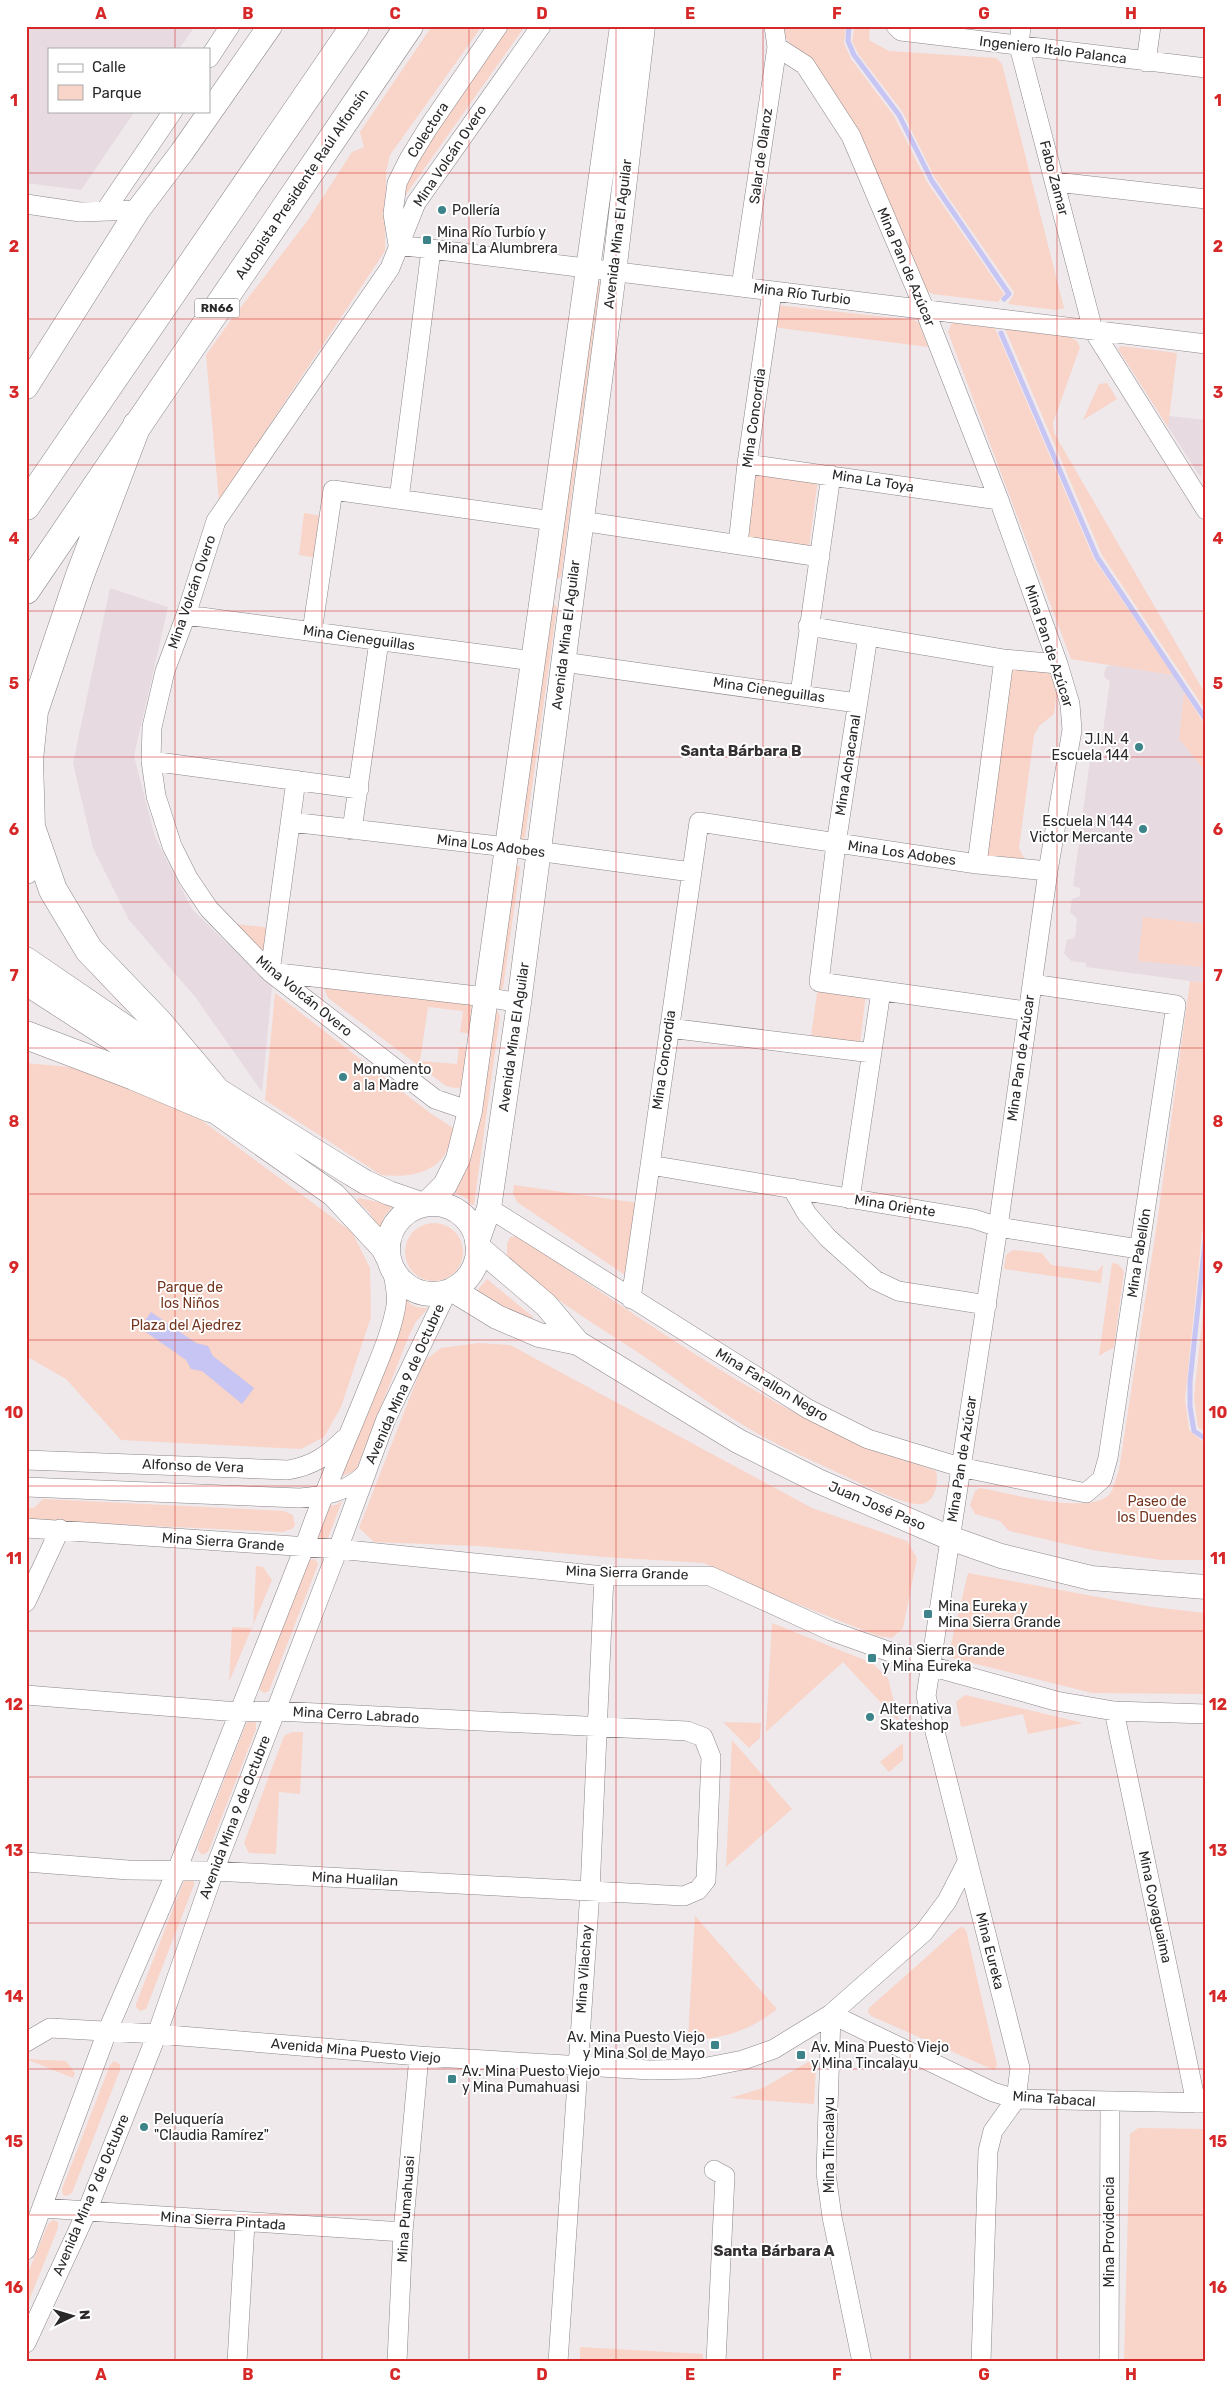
<svg xmlns="http://www.w3.org/2000/svg" width="1232" height="2388" font-family="Rubik,sans-serif">
<style>
.built{fill:#e7dae1}
.green{fill:#f9d4c8}
.water{fill:#c7c5f3}
.lines{fill:none;stroke-linecap:round;stroke-linejoin:round}
.stream{stroke:#c7c5f3;stroke-width:5}
.minor-casing{stroke:#8b8689;stroke-width:20}
.major-casing{stroke:#8b8689;stroke-width:25}
.highway-casing{stroke:#8b8689;stroke-width:29}
.minor{stroke:#fff;stroke-width:19}
.major{stroke:#fff;stroke-width:24}
.highway{stroke:#fff;stroke-width:28}
.grid{fill:none;stroke:#d62828;stroke-width:1;stroke-opacity:0.55}
.poi-dot{fill:#3c838a;stroke:#fff;stroke-width:2}
.labels{text-anchor:middle;dominant-baseline:central;stroke-width:4;stroke-linejoin:round;paint-order:stroke}
.shield{fill:#fff;stroke:#6a6869;stroke-width:1}
.shield-label{font-size:12px;font-weight:bold;fill:#2a2829}
.street-label{font-size:14px;fill:#2a2829;stroke:#fff}
.poi-label{font-size:14px;fill:#2a2829;stroke:#fff;text-anchor:start}
.park-label{font-size:14px;fill:#753620;stroke:#fff}
.neighbourhood-label{font-size:15px;font-weight:bold;fill:#343032;stroke:#fff}
.neatline{fill:none;stroke:#d62828;stroke-width:2}
.grid-label{font-size:16px;text-anchor:middle;font-weight:bold;fill:#d62828}
</style>
<rect width="100%" height="100%" fill="#efe9ec"/>
<!-- built -->
<path class="built" d="M26,26H195L179,49H49V111H135L81,190L26,183Z
M1169,416L1206,420L1201,478L1168,427Z
M110,588L168,607L134,756L155,837L192,909L272,987L262,1092L196,998L129,920L93,848L73,763Z
M1111,665L1173,675L1184,692L1179,739L1206,772V983L1086,967V963L1071,961L1064,953L1067,940L1075,938L1077,919L1070,912L1072,899L1080,896V888L1073,886L1090,760L1104,762L1105,754L1100,753L1110,681L1105,678L1104,673L1106,667Z"/>
<!-- green -->
<path class="green" d="M432,26H482L390,155L386,172L385,251L219,501L206,355L231,320L308,220L352,152L364,147L360,132Z
M508,26H525L402,200L405,181L420,155Z
M783,26H846L844,43L851,59L894,116L927,182L1004,294L998,302L933,294L923,289L861,147L794,51L783,33Z
M855,26H870L869,40L889,51L996,58L1002,64L1064,308L1056,310L1008,304L1013,296L1014,292L935,178L902,111L859,55L852,41Z
M598,280L600,283L561,577L553,581Z
M776,305L914,320L919,323L928,347L772,327Z
M952,323L995,328L1094,559L1173,675L1071,659L948,332Z
M1005,329L1070,337L1077,341L1080,347L1053,423L1054,433L1206,695V711L1102,555Z
M1121,346L1177,353L1168,427L1118,349Z
M1107,383L1117,399L1083,420L1099,384Z
M751,468L818,479L809,547L742,537Z
M304,513L322,516L317,558L299,555Z
M552,603L557,607L525,837L523,840H518Z
M1009,665L1049,672L1057,690L1054,714L1039,726L1034,735L1019,848L1025,860L983,855Z
M1184,692L1206,727V772L1179,739Z
M516,864L520,867L503,988L498,992Z
M1143,917L1206,924L1202,967L1138,961Z
M226,923L272,928L266,965Z
M1190,981L1206,983V1223L1202,1233L1185,1399L1189,1430L1206,1444V1560H1161L1092,1550L1009,1531L1000,1521L975,1514L970,1505L975,1491L980,1488C1008,1493 1088,1515 1109,1495C1114,1490 1116,1477 1119,1470L1158,1217Z
M328,986L472,1004L471,1034L460,1032L463,1011L428,1007L420,1061L457,1064L459,1047L469,1048L465,1087L455,1088L446,1086L328,998L324,988Z
M818,987L866,994L860,1043L811,1036Z
M275,993L430,1113L453,1128C450,1169 418,1179 381,1175L265,1100Z
M496,1009L500,1016L474,1205H471L468,1199L450,1190Z
M26,1063L80,1068L177,1102L352,1232L370,1268L371,1317L341,1407L324,1437L301,1449L121,1440L66,1379L26,1356Z
M514,1185L638,1203L628,1277L517,1202L513,1193Z
M358,1198L394,1205L385,1215L380,1228L368,1211L357,1201Z
M405 1252a29 29 0 1 1 58 0a29 29 0 1 1-58 0Z
M517,1236C616,1301 713,1372 819,1425C856,1443 897,1456 936,1471C939,1483 935,1506 917,1504C897,1502 862,1484 843,1475C807,1458 769,1442 735,1420C702,1399 671,1375 639,1353C594,1324 546,1295 507,1258V1244L510,1237Z
M1013,1250L1042,1253L1051,1265L1097,1271L1103,1265L1101,1283L1004,1269L1006,1255Z
M1112,1263L1118,1264L1124,1271L1114,1347L1099,1356Z
M487,1279L533,1317L531,1319L473,1295Z
M1206,1283V1433L1198,1427L1194,1398Z
M405,1297C409,1307 419,1308 428,1308L415,1323L408,1338L356,1470L340,1477Z
M479,1343L510,1345L812,1508L907,1541L917,1558L903,1628L892,1638L878,1636L772,1594L704,1563L605,1557L478,1546L374,1542L359,1528L424,1361L441,1348Z
M43,1499L284,1511L293,1515L295,1525L292,1529L283,1532L26,1520V1508H34Z
M342,1501L328,1538L320,1539L318,1536L328,1506L336,1505Z
M315,1559L318,1564L317,1567L269,1691L264,1693L259,1689V1686L309,1560Z
M256,1566L263,1567L272,1580L229,1682L232,1627L253,1628Z
M968,1573L1152,1607L1206,1613V1694L1092,1693L948,1657Z
M772,1623L872,1663L888,1678L899,1722L843,1662L766,1732Z
M965,1695L1083,1723L1028,1734L1023,1714L961,1727L956,1702Z
M250,1720L256,1723V1729L208,1852L202,1855L198,1850V1847L246,1724Z
M723,1722L761,1723L760,1738L749,1748Z
M292,1732H303L300,1794L279,1792L276,1854L249,1853L244,1843L284,1736Z
M732,1740L792,1809L726,1867Z
M903,1743V1760L889,1772L880,1762Z
M185,1878L194,1879V1885L146,2009L140,2011L136,2007V2004Z
M695,1915V1916L777,2009C753,2029 720,2041 688,2039Z
M959,1928L963,1927L966,1930L997,2065L994,2070L871,2016L868,2012L869,2008Z
M26,2059L66,2061L75,2073L73,2078Z
M114,2061L120,2064V2070L72,2193L66,2196L63,2195L62,2189L110,2065Z
M808,2062L813,2063L816,2067L814,2104L730,2098L763,2088Z
M1138,2128L1206,2129V2362H1124L1130,2134Z
M53,2220L58,2222V2228L26,2308V2278L48,2224Z
M580,2347L703,2354V2362H580Z"/>
<!-- water -->
<path class="water" d="M151,1312L196,1343L208,1346L213,1356L254,1388L242,1404L202,1371L191,1369L186,1360L140,1328Z"/>
<g class="lines">
<!-- stream -->
<path class="stream" d="M849,26L848,41L854,55L899,115L932,181L1009,294L1004,299
M1001,333L1097,557L1206,720
M1206,1233L1190,1381V1407L1194,1431L1206,1439"/>
<!-- minor casing -->
<g class="minor-casing">
<path id="minor" d="M896,26L901,31L1206,68
M1021,26L1019,46L1093,330L1206,510
M777,47L805,65L851,136L924,308L999,500L1058,664L1070,704L1072,730L1048,871L998,1227L926,1696L1020,2068L1016,2099L993,2131L988,2151L981,2362
M209,58L230,26
M1146,62L1151,26
M1056,182L1206,199
M26,204L80,212L138,210
M105,211L173,111
M398,245L1206,344
M398,245L393,214L397,183L409,159L428,128L498,26
M741,287L777,47L774,26
M747,464L999,500
M399,499L431,250
M581,521L820,557
M738,544L747,464L772,292
M186,615L533,661
M808,626L1004,659L1058,664
M312,632L333,490L553,521
M868,636L836,844L819,982L1026,1011
M563,662L857,703
M800,694L831,475
M151,761L359,789
M296,780L270,972L486,997L519,1003
M291,822L507,847L691,872
M352,830L379,641
M977,864L1004,659
M669,1028L872,1053
M470,1111L435,1099L270,972L209,909L188,878L172,846L156,796L151,761L152,727L165,671L186,615L216,521L390,268L416,203L541,26
M650,1165L974,1219L998,1227L1139,1249
M792,1188L807,1214L828,1238L875,1280L898,1291L987,1305
M850,1199L881,991
M489,1208L808,1409L868,1439L960,1467L1086,1493L1102,1479L1108,1458L1176,1005L1032,984
M631,1299L699,822L977,864L1048,871
M26,1460L288,1470C312,1466 327,1456 344,1439
M26,1487L300,1498C324,1496 347,1492 364,1475
M26,1528L338,1549L604,1576H710L831,1631L930,1666L1056,1701L1114,1711L1206,1714
M26,1602L60,1529
M26,1695L238,1712L276,1711L687,1731L703,1737L711,1757L706,1880L698,1890L684,1896L214,1871L128,1870L26,1862
M1114,1711L1196,2103
M26,2042L50,2028L157,2034L419,2056L650,2070L697,2069L743,2060L774,2049L831,2014L924,1932L947,1901L967,1862
M714,2170L725,2176L716,2362
M43,2208L403,2232
M26,2250L107,2032L177,1870L304,1548C323,1493 347,1440 369,1385C379,1360 391,1334 396,1306C398,1293 394,1278 391,1265
M26,2343L87,2211L157,2034L214,1871L338,1549L386,1419L447,1292
M237,2362L245,2223
M397,2362L403,2232L419,2056
M558,2362L590,1891L604,1576
M862,2362L832,2217L826,2173L831,2014L993,2092L1016,2099L1206,2103
M1109,2362L1110,2102"/>
</g>
<!-- major casing -->
<g class="major-casing">
<path id="major" d="M26,387L138,210L182,152L270,26
M26,872L30,862L31,832
M26,959L213,1087L342,1168L365,1182L389,1193L424,1205
M26,983L111,1038L334,1195L383,1248L388,1258
M427,1203L445,1185L458,1159L470,1111L622,26
M388 1249a45 45 0 1 1 90 0a45 45 0 1 1-90 0Z
M477,1242L489,1208L519,1003L614,273L643,26
M479,1248L546,1305L578,1343L738,1441L818,1481L950,1538L1001,1556L1091,1578L1206,1587
M453,1290L497,1317L539,1335L578,1343"/>
</g>
<!-- highway casing -->
<g class="highway-casing">
<path id="highway" d="M137,425L80,575L34,711L29,760L31,827L53,890L89,950L159,1023L213,1087
M26,506L355,26
M26,590L409,26
M26,1035L134,1076L210,1108"/>
</g>
<!-- minor -->
<use href="#minor" class="minor"/>
<!-- major -->
<use href="#major" class="major"/>
<!-- highway -->
<use href="#highway" class="highway"/>
</g>
<!-- grid -->
<path class="grid" d="M175,26V49M322,26V2362M469,26V2362M616,26V2362M763,26V2362M910,26V2362M1057,26V2362M175,111V2362M26,173H1206M26,319H1206M26,465H1206M26,611H1206M26,757H1206M26,902H1206M26,1048H1206M26,1194H1206M26,1340H1206M26,1486H1206M26,1631H1206M26,1777H1206M26,1923H1206M26,2069H1206M26,2215H1206"/>
<!-- markers -->
<g class="poi-dot">
<circle cx="442" cy="210" r="5"/>
<rect x="422" y="235" width="10" height="10" rx="2.5"/>
<circle cx="1139" cy="747" r="5"/>
<circle cx="1143" cy="829" r="5"/>
<circle cx="343" cy="1077" r="5"/>
<rect x="923" y="1609" width="10" height="10" rx="2.5"/>
<rect x="867" y="1653" width="10" height="10" rx="2.5"/>
<circle cx="870" cy="1717" r="5"/>
<rect x="710" y="2040" width="10" height="10" rx="2.5"/>
<rect x="796" y="2050" width="10" height="10" rx="2.5"/>
<rect x="447" y="2074" width="10" height="10" rx="2.5"/>
<circle cx="144" cy="2127" r="5"/>
</g>
<g class="labels">
<!-- shield labels -->
<rect class="shield" x="194.5" y="298.5" width="45" height="19" rx="4"/>
<g class="shield-label">
<text x="217" y="308">RN66</text>
</g>
<!-- street labels -->
<g class="street-label">
<text transform="translate(1053 50) rotate(7)">Ingeniero Italo Palanca</text>
<text transform="translate(428 130) rotate(-57)">Colectora</text>
<text transform="translate(450 156) rotate(-56)">Mina Volcán Overo</text>
<text transform="translate(761 156) rotate(-82)">Salar de Olaroz</text>
<text transform="translate(1054 178) rotate(75)">Fabo Zamar</text>
<text transform="translate(302 184) rotate(-56)">Autopista Presidente Raúl Alfonsín</text>
<text transform="translate(618 234) rotate(-83)">Avenida Mina El Aguilar</text>
<text transform="translate(906 267) rotate(67)">Mina Pan de Azúcar</text>
<text transform="translate(802 294) rotate(7)">Mina Río Turbio</text>
<text transform="translate(754 418) rotate(-82)">Mina Concordia</text>
<text transform="translate(873 481) rotate(9)">Mina La Toya</text>
<text transform="translate(192 592) rotate(-71)">Mina Volcán Overo</text>
<text transform="translate(566 635) rotate(-83)">Avenida Mina El Aguilar</text>
<text transform="translate(359 638) rotate(8)">Mina Cieneguillas</text>
<text transform="translate(1049 646) rotate(72)">Mina Pan de Azúcar</text>
<text transform="translate(769 690) rotate(8)">Mina Cieneguillas</text>
<text transform="translate(848 765) rotate(-81)">Mina Achacanal</text>
<text transform="translate(491 846) rotate(7)">Mina Los Adobes</text>
<text transform="translate(902 853) rotate(8)">Mina Los Adobes</text>
<text transform="translate(304 996) rotate(39)">Mina Volcán Overo</text>
<text transform="translate(514 1037) rotate(-82)">Avenida Mina El Aguilar</text>
<text transform="translate(1021 1058) rotate(-82)">Mina Pan de Azúcar</text>
<text transform="translate(664 1060) rotate(-82)">Mina Concordia</text>
<text transform="translate(895 1206) rotate(9)">Mina Oriente</text>
<text transform="translate(1139 1253) rotate(-81)">Mina Pabellón</text>
<text transform="translate(405 1384) rotate(-66)">Avenida Mina 9 de Octubre</text>
<text transform="translate(772 1385) rotate(31)">Mina Farallon Negro</text>
<text transform="translate(962 1459) rotate(-81)">Mina Pan de Azúcar</text>
<text transform="translate(193 1466) rotate(2)">Alfonso de Vera</text>
<text transform="translate(877 1506) rotate(23)">Juan José Paso</text>
<text transform="translate(223 1542) rotate(4)">Mina Sierra Grande</text>
<text transform="translate(627 1573) rotate(2)">Mina Sierra Grande</text>
<text transform="translate(356 1715) rotate(3)">Mina Cerro Labrado</text>
<text transform="translate(235 1817) rotate(-69)">Avenida Mina 9 de Octubre</text>
<text transform="translate(355 1879) rotate(3)">Mina Hualilan</text>
<text transform="translate(1155 1907) rotate(78)">Mina Coyaguaima</text>
<text transform="translate(990 1951) rotate(76)">Mina Eureka</text>
<text transform="translate(584 1969) rotate(-86)">Mina Vilachay</text>
<text transform="translate(356 2051) rotate(5)">Avenida Mina Puesto Viejo</text>
<text transform="translate(1054 2099) rotate(4)">Mina Tabacal</text>
<text transform="translate(829 2145) rotate(-90)">Mina Tincalayu</text>
<text transform="translate(91 2195) rotate(-67)">Avenida Mina 9 de Octubre</text>
<text transform="translate(406 2209) rotate(-86)">Mina Pumahuasi</text>
<text transform="translate(223 2221) rotate(4)">Mina Sierra Pintada</text>
<text transform="translate(1109 2232) rotate(-90)">Mina Providencia</text>
</g>
<!-- poi labels -->
<g class="poi-label">
<text x="452" y="210">Pollería</text>
<text x="437" y="232">Mina Río Turbío y<tspan x="437" dy="16">Mina La Alumbrera</tspan></text>
<text x="1129" y="739" text-anchor="end">J.I.N. 4<tspan x="1129" dy="16">Escuela 144</tspan></text>
<text x="1133" y="821" text-anchor="end">Escuela N 144<tspan x="1133" dy="16">Victor Mercante</tspan></text>
<text x="353" y="1069">Monumento<tspan x="353" dy="16">a la Madre</tspan></text>
<text x="938" y="1606">Mina Eureka y<tspan x="938" dy="16">Mina Sierra Grande</tspan></text>
<text x="882" y="1650">Mina Sierra Grande<tspan x="882" dy="16">y Mina Eureka</tspan></text>
<text x="880" y="1709">Alternativa<tspan x="880" dy="16">Skateshop</tspan></text>
<text x="705" y="2037" text-anchor="end">Av. Mina Puesto Viejo<tspan x="705" dy="16">y Mina Sol de Mayo</tspan></text>
<text x="811" y="2047">Av. Mina Puesto Viejo<tspan x="811" dy="16">y Mina Tincalayu</tspan></text>
<text x="462" y="2071">Av. Mina Puesto Viejo<tspan x="462" dy="16">y Mina Pumahuasi</tspan></text>
<text x="154" y="2119">Peluquería<tspan x="154" dy="16">"Claudia Ramírez"</tspan></text>
</g>
<!-- park labels -->
<g class="park-label">
<text x="190" y="1287">Parque de<tspan x="190" dy="16">los Niños</tspan></text>
<text x="186" y="1325">Plaza del Ajedrez</text>
<text x="1157" y="1501">Paseo de<tspan x="1157" dy="16">los Duendes</tspan></text>
</g>
<!-- neighbourhood labels -->
<g class="neighbourhood-label">
<text x="741" y="751">Santa Bárbara B</text>
<text x="774" y="2251">Santa Bárbara A</text>
</g>
</g>
<!-- border -->
<rect width="1232" height="2388" fill="none" stroke="#ffffff" stroke-width="55"/>
<!-- legend -->
<rect x="48" y="48" width="162" height="65" fill="#ffffff" stroke="#aaa9a9"/>
<rect x="58" y="64" width="25" height="8" fill="#ffffff" stroke="#aaa9a9"/>
<text x="92" y="72" font-size="15" fill="#2a2829">Calle</text>
<rect x="58" y="85" width="25" height="15" fill="#f9d4c8" stroke="#aaa9a9"/>
<text x="92" y="98" font-size="15" fill="#2a2829">Parque</text>
<!-- north arrow -->
<g transform="translate(72 2316) rotate(85)" stroke="#ffffff" stroke-width="4" paint-order="stroke">
<path d="M0-4L9 19L0 12L-9 19Z" fill="#2a2829"/>
<text y="-8" font-size="14" font-weight="bold" text-anchor="middle" fill="#2a2829">N</text>
</g>
<rect x="28" y="28" width="1176" height="2332" class="neatline"/>
<g class="grid-label">
<text x="101" y="19">A</text>
<text x="248" y="19">B</text>
<text x="395" y="19">C</text>
<text x="542" y="19">D</text>
<text x="690" y="19">E</text>
<text x="837" y="19">F</text>
<text x="984" y="19">G</text>
<text x="1131" y="19">H</text>
<text x="14" y="106">1</text>
<text x="1218" y="106">1</text>
<text x="14" y="252">2</text>
<text x="1218" y="252">2</text>
<text x="14" y="398">3</text>
<text x="1218" y="398">3</text>
<text x="14" y="544">4</text>
<text x="1218" y="544">4</text>
<text x="14" y="689">5</text>
<text x="1218" y="689">5</text>
<text x="14" y="835">6</text>
<text x="1218" y="835">6</text>
<text x="14" y="981">7</text>
<text x="1218" y="981">7</text>
<text x="14" y="1127">8</text>
<text x="1218" y="1127">8</text>
<text x="14" y="1273">9</text>
<text x="1218" y="1273">9</text>
<text x="14" y="1418">10</text>
<text x="1218" y="1418">10</text>
<text x="14" y="1564">11</text>
<text x="1218" y="1564">11</text>
<text x="14" y="1710">12</text>
<text x="1218" y="1710">12</text>
<text x="14" y="1856">13</text>
<text x="1218" y="1856">13</text>
<text x="14" y="2002">14</text>
<text x="1218" y="2002">14</text>
<text x="14" y="2147">15</text>
<text x="1218" y="2147">15</text>
<text x="14" y="2293">16</text>
<text x="1218" y="2293">16</text>
<text x="101" y="2380">A</text>
<text x="248" y="2380">B</text>
<text x="395" y="2380">C</text>
<text x="542" y="2380">D</text>
<text x="690" y="2380">E</text>
<text x="837" y="2380">F</text>
<text x="984" y="2380">G</text>
<text x="1131" y="2380">H</text>
</g>
</svg>
